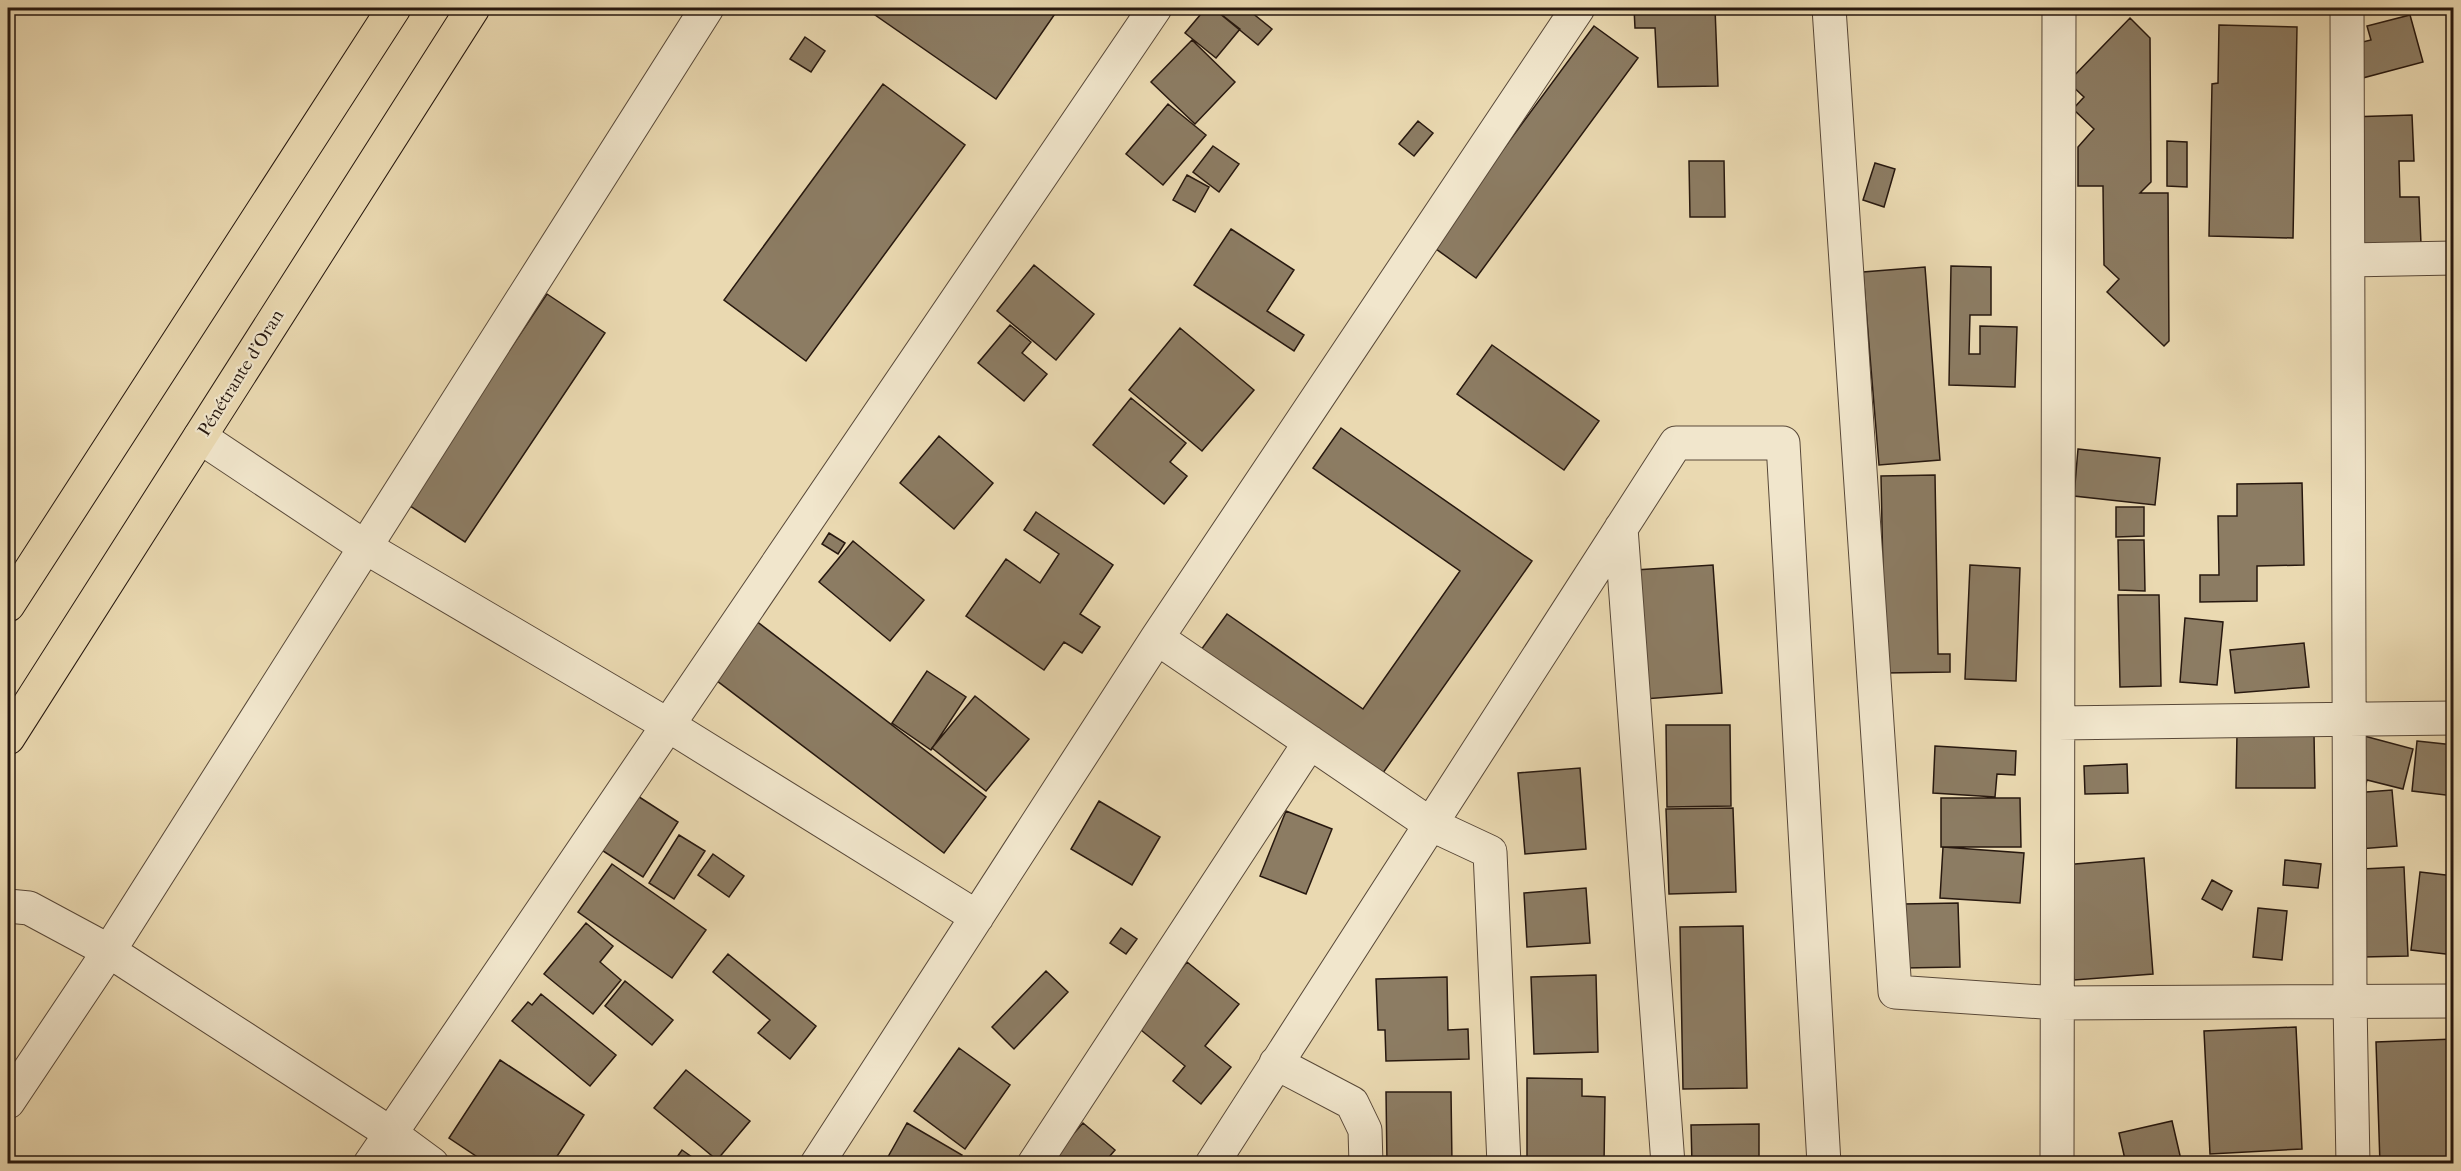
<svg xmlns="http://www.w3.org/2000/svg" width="2461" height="1171" font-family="'IM FELL French Canon',serif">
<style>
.building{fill:#8c7c63;stroke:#27180f;stroke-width:1.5}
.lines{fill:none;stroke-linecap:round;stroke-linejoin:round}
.minor-casing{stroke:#584838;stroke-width:35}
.highway-casing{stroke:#27180f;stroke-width:35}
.minor{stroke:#f1e6cc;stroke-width:33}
.highway{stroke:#ead9b1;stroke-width:33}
.labels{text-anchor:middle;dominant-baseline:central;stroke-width:4.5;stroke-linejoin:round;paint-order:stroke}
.street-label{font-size:18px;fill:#27180f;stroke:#f1e6cc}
</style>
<rect width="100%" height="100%" fill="#ead9b1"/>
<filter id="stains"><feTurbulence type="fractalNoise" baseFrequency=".00333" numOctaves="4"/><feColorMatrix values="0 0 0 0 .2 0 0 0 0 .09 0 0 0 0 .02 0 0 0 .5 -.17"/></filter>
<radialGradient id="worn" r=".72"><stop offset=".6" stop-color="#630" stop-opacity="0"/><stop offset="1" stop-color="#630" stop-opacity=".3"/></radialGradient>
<!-- building -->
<path class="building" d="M865,8H1059L996,99Z
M1206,8H1213L1240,29L1216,58L1185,33Z
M1213,8H1246L1272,29L1258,45Z
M1634,8H1715L1718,86L1658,87L1655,28H1635Z
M2410,15L2423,62L2359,79L2350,45L2371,40L2367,26Z
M2130,18L2150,38L2151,182L2140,193H2168L2169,341L2164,346L2107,292L2119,279L2104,265L2103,186H2078V147L2094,129L2073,109L2084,97L2068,82Z
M2219,25L2297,27L2293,238L2209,236L2212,84L2218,83Z
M1594,26L1638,58L1476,278L1432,246Z
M805,37L825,51L811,72L790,59Z
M1192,40L1235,82L1195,124L1151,82Z
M883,84L965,145L806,361L724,300Z
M1168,104L1206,135L1163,185L1126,154Z
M2412,115L2414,161H2399L2400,197H2419L2421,244L2353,246L2348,117Z
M1418,121L1433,133L1414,156L1399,144Z
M2167,141L2187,142V187L2167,186Z
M1213,146L1239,164L1219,192L1193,172Z
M1689,161H1724L1725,217H1690Z
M1875,163L1895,169L1884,207L1863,200Z
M1187,175L1209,187L1195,212L1173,200Z
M1231,229L1294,270L1267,311L1304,335L1294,351L1194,285Z
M1034,265L1094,314L1056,360L997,311Z
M1951,266L1991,267V315H1970L1969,354H1980V326L2017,327L2015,387L1949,385Z
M1925,267L1940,460L1879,465L1863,272Z
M547,294L605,333L465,542L407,504Z
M1010,325L1031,342L1022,353L1047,374L1024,401L978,363Z
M1180,328L1254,390L1202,451L1129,390Z
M1492,345L1599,421L1564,470L1457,394Z
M1131,398L1186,443L1170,462L1187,476L1164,504L1093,445Z
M1341,428L1532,561L1378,780L1198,654L1227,614L1363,709L1460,571L1313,468Z
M939,436L993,483L954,529L900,483Z
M2078,449L2160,458L2155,505L2074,496Z
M1935,475L1938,654H1950V672L1885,673L1881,476Z
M2302,483L2304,565L2257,566V601L2200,602V575H2219L2218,516H2237V484Z
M2116,507H2144V536L2116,537Z
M1036,512L1113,565L1080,614L1100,627L1082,653L1064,642L1044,670L966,616L1006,559L1040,583L1059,554L1024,530Z
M829,533L845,543L838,554L822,544Z
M2118,540H2144L2145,591L2119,590Z
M853,541L924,600L890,641L819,582Z
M1713,565L1722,693L1644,699L1635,570Z
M1970,565L2020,568L2016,681L1965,679Z
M2118,595H2159L2161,686L2120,687Z
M747,614L986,797L944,853L704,671Z
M2185,618L2223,622L2217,685L2180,682Z
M2304,643L2309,687L2235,693L2230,650Z
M927,671L966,697L931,750L892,723Z
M975,696L1029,739L986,791L932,748Z
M1666,725H1730L1731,806L1667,807Z
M2353,733L2413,749L2403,789L2367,780L2364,792Z
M2237,734H2314L2315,788H2236Z
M2417,741L2454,745V796L2412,791Z
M1935,746L2016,751L2015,775L1997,774L1995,797L1933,793Z
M2127,764L2128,793L2085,794L2084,766Z
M1580,768L1586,849L1525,854L1518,773Z
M2392,790L2397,846L2345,850L2340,794Z
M633,793L678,822L643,877L597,847Z
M1941,798H2020L2021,847H1941Z
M1099,801L1160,837L1132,885L1071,849Z
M1733,808L1736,892L1669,894L1666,809Z
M1286,811L1332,829L1306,894L1260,876Z
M679,835L705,851L674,899L649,883Z
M1943,847L2024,853L2020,903L1940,898Z
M713,854L744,876L729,897L698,875Z
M2144,858L2153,974L2074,980L2064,865Z
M2285,860L2321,864L2318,888L2283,885Z
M612,864L706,930L672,978L578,912Z
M2404,867L2408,956L2363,957L2362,869Z
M2420,872L2454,876V955L2411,950Z
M2212,880L2232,891L2222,910L2202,899Z
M1586,888L1590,943L1527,947L1524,893Z
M1958,903L1960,967L1904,968L1903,904Z
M2258,908L2287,911L2282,960L2253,957Z
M586,923L613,946L600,962L621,980L593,1014L544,974Z
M1743,926L1747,1088L1683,1089L1680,927Z
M1121,928L1137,939L1126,954L1110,943Z
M728,954L816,1026L790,1059L758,1033L770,1020L713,972Z
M1187,962L1239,1004L1205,1046L1231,1067L1201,1104L1173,1081L1185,1066L1136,1026Z
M1046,971L1068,992L1014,1049L992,1027Z
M1596,975L1598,1052L1534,1054L1531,977Z
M1447,977L1448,1030L1468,1029L1469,1059L1386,1061L1385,1030H1378L1376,979Z
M625,981L673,1020L652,1045L605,1006Z
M541,994L616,1055L590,1086L512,1021L528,1002L532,1005Z
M2296,1027L2302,1149L2210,1154L2204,1031Z
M2454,1039V1164H2380L2376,1042Z
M959,1048L1010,1085L965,1149L914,1111Z
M500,1060L584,1115L552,1164H488L449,1138Z
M686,1070L750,1121L717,1160L654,1108Z
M1527,1078L1582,1079V1096L1605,1097L1604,1164H1527Z
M1386,1092H1451L1452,1164H1387Z
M2172,1121L2182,1164H2161L2160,1159L2140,1164H2126L2119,1133Z
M907,1123L962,1155L957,1164H884Z
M1083,1123L1115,1150L1103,1164H1047Z
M1759,1124V1164H1692L1691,1125Z
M682,1150L702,1164H672Z"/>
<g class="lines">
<!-- minor casing -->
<g class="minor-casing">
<path id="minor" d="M1829,8L1895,992L2057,1003L2454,1001
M2347,8L2350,1002L2353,1164
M2348,260L2454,258
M200,437L365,547L668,725L977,917
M1621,528L1668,1164
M1157,638L1430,824L1490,852L1504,1164
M2058,723L2454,718
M8,906L29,908L109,951L390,1133L432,1164
M1276,1063L1352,1103L1365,1130L1366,1164
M8,1102L109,951L707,8
M370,1164L1155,8
M817,1164L1157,638L1578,8
M1034,1164L1310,742
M1212,1164L1676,443H1783L1824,1164
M2057,1164L2059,8"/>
</g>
<!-- highway casing -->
<g class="highway-casing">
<path id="highway" d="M8,605L394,8
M8,738L473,8"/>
</g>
<!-- minor -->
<use href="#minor" class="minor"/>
<!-- highway -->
<use href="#highway" class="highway"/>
</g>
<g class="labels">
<!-- street labels -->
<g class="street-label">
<text transform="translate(241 373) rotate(-58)">Pénétrante d'Oran</text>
</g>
</g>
<!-- margin -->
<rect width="2461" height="1171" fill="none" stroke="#ead9b1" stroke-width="30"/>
<rect x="9" y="9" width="2443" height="1153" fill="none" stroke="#27180f" stroke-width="3"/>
<rect x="15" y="15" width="2431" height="1141" fill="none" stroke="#27180f" stroke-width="1.5"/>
<rect width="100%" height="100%" filter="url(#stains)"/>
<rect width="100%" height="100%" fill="url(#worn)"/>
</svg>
